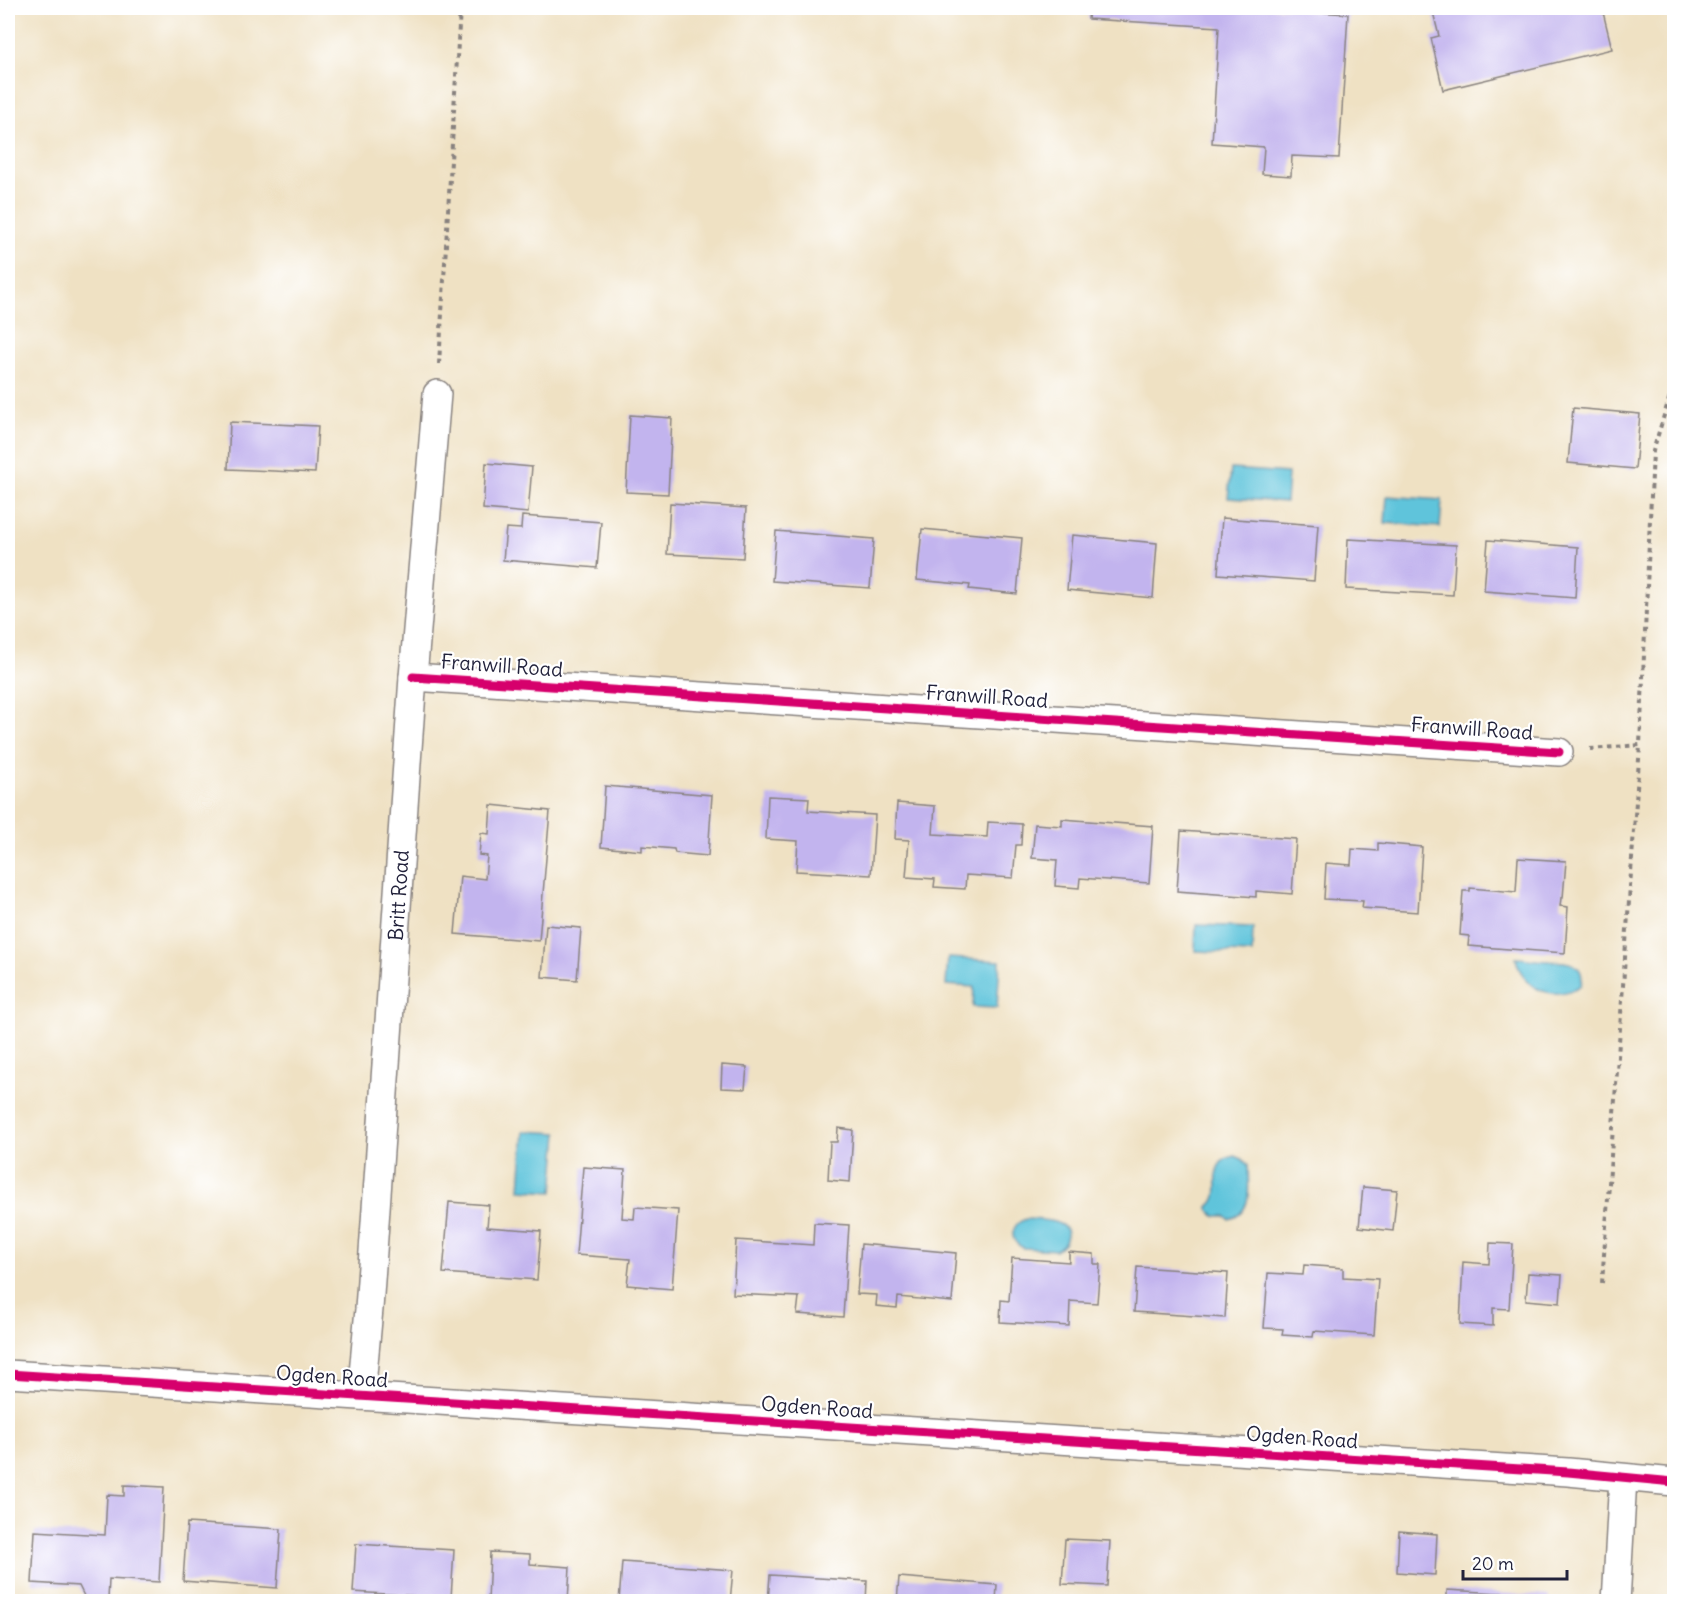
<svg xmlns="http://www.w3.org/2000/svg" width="1682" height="1609" font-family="Delius,sans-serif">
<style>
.water{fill:#5ec4db;stroke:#40738b;stroke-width:1.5}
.building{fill:#c2b4ee}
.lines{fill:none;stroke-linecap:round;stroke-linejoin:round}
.street-casing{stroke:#88827f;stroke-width:30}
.path{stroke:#88827f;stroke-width:4;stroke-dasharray:4.5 4.5;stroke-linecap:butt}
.street{stroke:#fff;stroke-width:27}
.cycleway-casing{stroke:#fff;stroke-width:13}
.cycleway{stroke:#d6006c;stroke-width:9}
.labels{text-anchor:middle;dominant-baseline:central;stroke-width:4.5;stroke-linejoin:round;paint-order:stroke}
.street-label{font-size:20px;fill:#22223b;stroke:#fff}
</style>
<rect width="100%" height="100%" fill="#fff"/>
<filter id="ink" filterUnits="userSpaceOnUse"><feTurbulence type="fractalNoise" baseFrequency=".0167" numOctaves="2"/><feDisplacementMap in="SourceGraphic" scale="12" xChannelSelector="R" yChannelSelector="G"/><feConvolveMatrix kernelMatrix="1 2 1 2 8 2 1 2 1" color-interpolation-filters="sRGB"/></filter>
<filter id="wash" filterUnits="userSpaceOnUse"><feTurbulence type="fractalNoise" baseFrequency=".008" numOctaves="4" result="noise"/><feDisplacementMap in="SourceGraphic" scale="24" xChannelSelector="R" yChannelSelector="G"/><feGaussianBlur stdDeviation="1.35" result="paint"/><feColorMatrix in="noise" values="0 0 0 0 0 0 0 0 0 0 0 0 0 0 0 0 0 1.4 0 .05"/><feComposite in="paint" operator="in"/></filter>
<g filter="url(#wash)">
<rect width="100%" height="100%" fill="#efe1c3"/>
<!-- water -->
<path class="water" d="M1231,469L1288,473L1286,502L1228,498Z
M1387,496L1442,500L1440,527L1385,523Z
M1196,925L1253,927L1252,953L1195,951Z
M948,958L1000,961L997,1008L973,1007L974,987L946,985Z
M1516,958C1523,958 1529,959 1535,960C1552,963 1588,955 1581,985C1555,1003 1522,990 1516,958Z
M524,1131L558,1133L553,1192L520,1190Z
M1235,1156L1242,1159L1248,1165C1248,1185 1254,1213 1229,1219L1225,1216H1214L1208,1207C1229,1195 1201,1162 1235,1156Z
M1026,1219C1038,1220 1068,1219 1067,1235C1066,1243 1061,1247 1056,1250L1024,1248C1008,1242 1010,1224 1026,1219Z"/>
<g id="blocks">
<!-- building -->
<path class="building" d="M1089,8H1301V11L1348,14L1339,158L1292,156L1291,176L1262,174L1264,147L1212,143L1219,27L1088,19Z
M1432,8H1602L1612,49L1443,90L1431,38L1439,36Z
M1573,408L1640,414L1635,469L1568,463Z
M630,415L672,418L668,494L626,492Z
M230,422L318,426L315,473L228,469Z
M486,463L532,467L528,513L483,509Z
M670,503L746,508L743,558L667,554Z
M522,516L601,522L597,568L503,560L506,528L521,529Z
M1222,518L1318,525L1314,581L1218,574Z
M922,529L1022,538L1017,594L969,589L970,585L917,580Z
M776,531L874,539L870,588L772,581Z
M1072,535L1157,543L1153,598L1067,590Z
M1348,539L1456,545L1453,595L1346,589Z
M1488,540L1578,547L1575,598L1484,591Z
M605,786L712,795L708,856L675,853L674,849L642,846V851L601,847Z
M768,796L809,798L808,811L875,815L871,875L796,871L798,841L766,839Z
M897,803L935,806L933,834L987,837L988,822L1022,824L1021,845H1016L1013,878L966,875L965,889L934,887L935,879L906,877L909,840L895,839Z
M491,805L550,811L539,941L455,934L460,876L485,879L487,856L479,855L481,833L489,834Z
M1062,819L1153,826L1149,883L1080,878L1079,888L1055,886L1057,860L1032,858L1035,824L1062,826Z
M1181,831L1296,839L1292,894L1256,891V897L1177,891Z
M1378,843L1422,847L1418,912L1362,908L1363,901L1324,899L1326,863L1351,865L1352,849L1378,851Z
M1518,858L1566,861L1563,898H1561L1560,906L1568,907L1565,953L1468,946L1469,936L1460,935L1463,891H1470V888L1516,892Z
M546,925L581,928L577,980L542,977Z
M722,1065L747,1067L745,1089L721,1088Z
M838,1128L853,1130L850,1182L828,1180L830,1142H837Z
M583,1167L625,1170L622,1218L634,1219L635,1207L678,1210L672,1289L627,1285L630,1259L576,1255Z
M1363,1187L1397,1190L1393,1231L1359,1227Z
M449,1202L489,1205L487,1227L541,1231L537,1280L443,1273Z
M814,1223L849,1225L843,1317L797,1314L799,1297L733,1294L736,1240L813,1245Z
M1490,1243L1513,1244L1509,1309L1493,1308V1326L1460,1324L1463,1262L1489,1264Z
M861,1244L956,1253L952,1302L898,1297L897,1308L876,1306L877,1295L857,1294Z
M1069,1252L1094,1254V1264H1100L1097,1303L1070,1301L1069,1326L1000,1322L1001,1300L1009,1301L1012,1258L1069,1262Z
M1304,1265L1343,1268V1277L1378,1279L1374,1335L1314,1331L1313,1337L1282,1335L1283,1329L1264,1328L1268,1273L1303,1275Z
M1137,1267L1228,1273L1225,1318L1134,1312Z
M1528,1273L1562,1275L1560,1303L1526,1300Z
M124,1485L164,1487L159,1582L109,1579L108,1600L85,1598L79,1586L32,1583L35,1531L105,1535L107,1495L124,1496Z
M187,1523L281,1529L277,1588L183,1581Z
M1399,1531L1437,1534L1435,1575L1397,1572Z
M1065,1539L1110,1541L1107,1586L1062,1584Z
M356,1544L454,1550L451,1598L353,1592Z
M490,1552L530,1554V1564L570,1567L568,1602H488Z
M622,1562L733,1570L730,1602H619Z
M770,1575L867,1581L866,1602H768Z
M899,1577L997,1585L996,1602H897Z
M1447,1590L1549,1596V1602H1447Z
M1061,1597L1106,1600V1602H1061Z"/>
</g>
</g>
<g filter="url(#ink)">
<use href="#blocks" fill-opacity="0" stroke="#88827f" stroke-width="1.5"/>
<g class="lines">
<!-- street casing -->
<g class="street-casing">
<g id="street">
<path d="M413,677L1559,752"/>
<path d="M8,1374L1568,1472L1674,1482"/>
<path id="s1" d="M361,1396L369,1309L413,677L437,394"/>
<path d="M1616,1602L1623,1478"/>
</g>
</g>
<!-- path -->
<path class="path" d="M439,364L460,8
M1590,749L1640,745L1653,451L1674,383
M1602,1283L1640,745"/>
<!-- street -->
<use href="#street" class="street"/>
<!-- cycleway casing -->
<g class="cycleway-casing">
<path id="cycleway" d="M413,677L1559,752
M8,1374L1568,1472L1674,1482"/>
</g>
<!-- cycleway -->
<use href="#cycleway" class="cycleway"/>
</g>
</g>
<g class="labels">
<!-- street labels -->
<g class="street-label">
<text transform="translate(502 665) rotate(4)">Franwill Road</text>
<text transform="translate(987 696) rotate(4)">Franwill Road</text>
<text transform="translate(1472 728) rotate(4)">Franwill Road</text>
<text stroke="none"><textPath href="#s1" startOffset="502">Britt Road</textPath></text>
<text transform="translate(332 1376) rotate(4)">Ogden Road</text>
<text transform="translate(817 1407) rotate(4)">Ogden Road</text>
<text transform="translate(1302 1437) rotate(4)">Ogden Road</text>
</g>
</g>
<!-- margin -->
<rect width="1682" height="1609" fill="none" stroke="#fff" stroke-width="30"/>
<!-- scale -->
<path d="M1463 1570v9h104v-9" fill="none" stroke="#22223b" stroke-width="3"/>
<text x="1472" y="1570" font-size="18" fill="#22223b" stroke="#ffffff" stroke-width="4.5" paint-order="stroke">20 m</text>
</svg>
